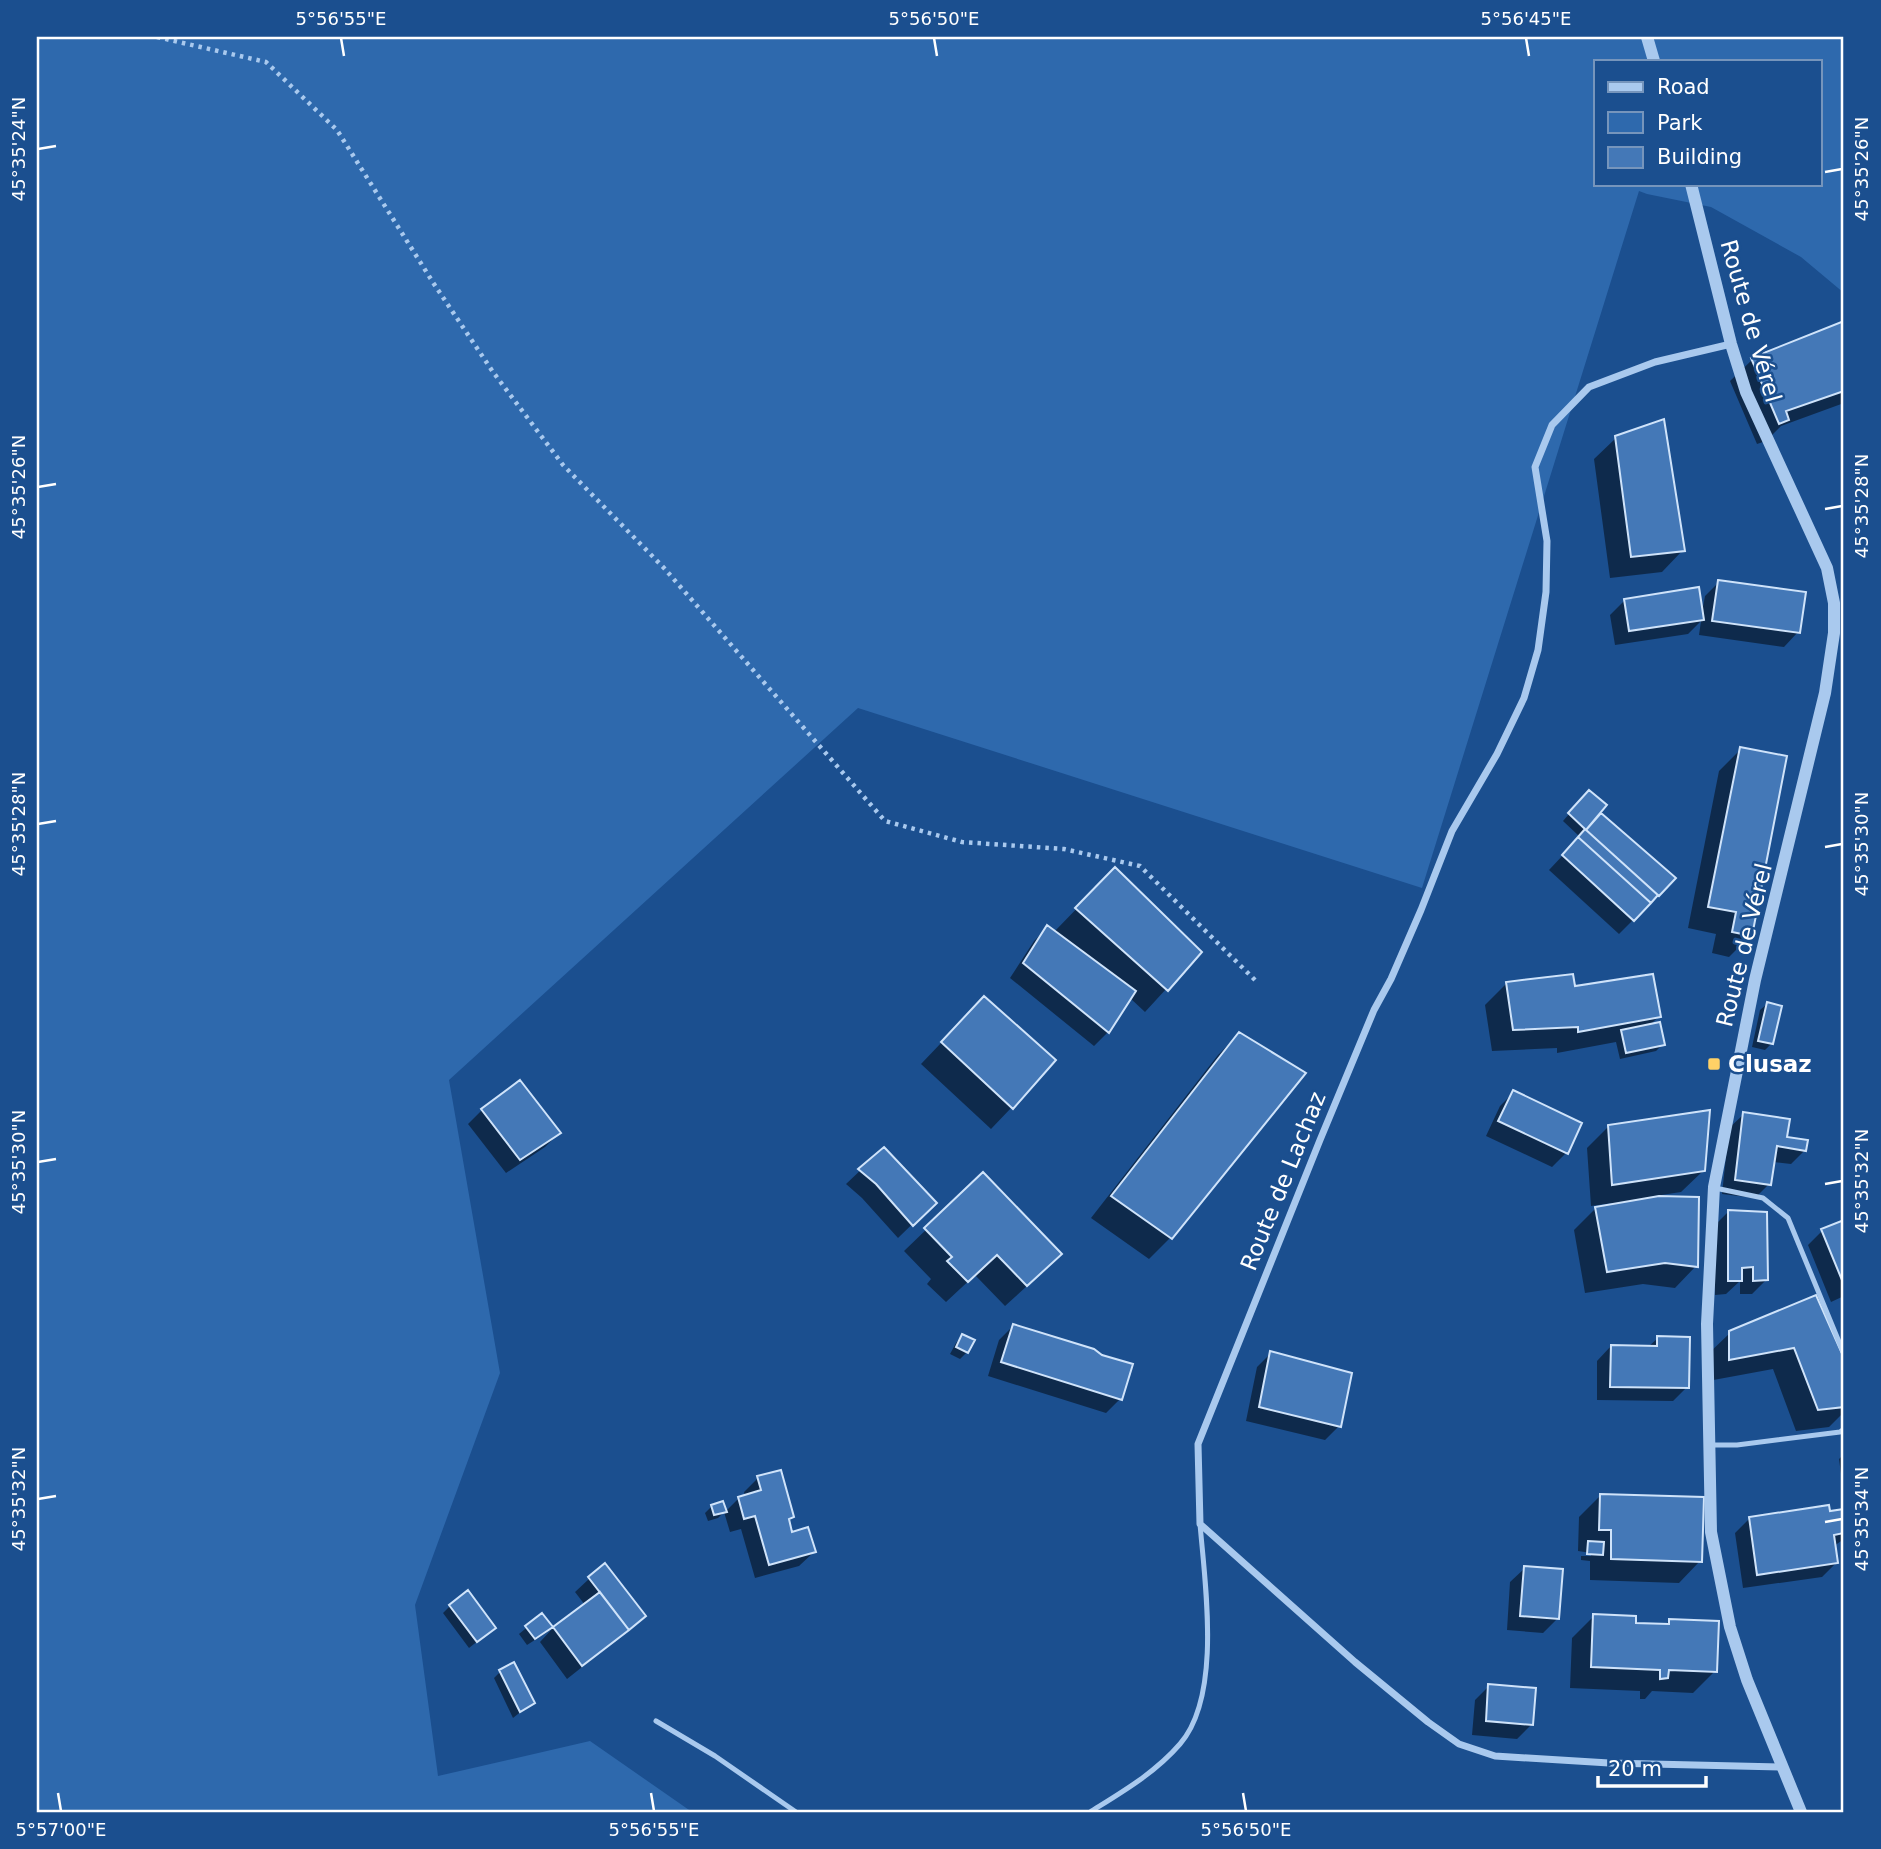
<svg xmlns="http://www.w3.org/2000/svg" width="1881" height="1849" font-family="'DejaVu Sans',sans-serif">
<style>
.green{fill:#2e69ad;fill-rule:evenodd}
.shadow{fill:#0007}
.building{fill:#4478b7;stroke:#cfe3fa;stroke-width:2}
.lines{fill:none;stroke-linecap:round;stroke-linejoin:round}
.path{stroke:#a9c9ee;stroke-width:4.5;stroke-dasharray:3.5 5;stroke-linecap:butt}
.service{stroke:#a9c9ee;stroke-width:5}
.minor{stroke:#a9c9ee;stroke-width:7}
.tertiary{stroke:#a9c9ee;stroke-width:12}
.ticks{fill:none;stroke:#fff;stroke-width:2.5}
.poi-dot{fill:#ffd166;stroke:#1b4f8f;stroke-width:2.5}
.labels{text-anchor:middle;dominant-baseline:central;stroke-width:5;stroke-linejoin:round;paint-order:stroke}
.street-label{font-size:23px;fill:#fff;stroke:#1b4f8f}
.poi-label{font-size:23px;font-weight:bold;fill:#fff;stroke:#1b4f8f;text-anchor:start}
.neatline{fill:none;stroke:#fff;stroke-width:2.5}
.ticks-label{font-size:18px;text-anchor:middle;fill:#fff}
</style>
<rect width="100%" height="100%" fill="#1b4f8f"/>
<!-- green -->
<path class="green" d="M37,37H1844V293L1801,257L1711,207L1647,194L1639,191L1422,888L858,708L449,1080L500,1373L415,1605L438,1776L590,1741L692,1812H37ZM1596,61H1820V184H1596Z"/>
<!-- shadow -->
<path class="shadow" d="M1844,323V403L1781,426L1766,441L1757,444L1730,381L1752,360Z
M1616,438L1683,550L1662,572L1610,578L1594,459Z
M1719,582L1798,632L1784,647L1699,635L1701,621L1688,634L1615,645L1610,615L1625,600L1702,612L1705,596Z
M1741,749L1785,758L1750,936L1729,957L1712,953L1716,934L1688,928L1719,771Z
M1582,799L1593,819L1658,895L1619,934L1549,870L1580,837L1563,821Z
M1115,869L1200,952L1145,1012L1130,998L1108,1032L1094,1046L1010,978L1034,941L1048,927L1054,932Z
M1507,983L1573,988L1659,1016L1649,1026L1663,1044L1656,1051L1620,1059L1616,1042L1557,1053V1048L1492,1051L1485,1005Z
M1767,1004L1771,1044L1765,1050L1752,1047L1760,1010Z
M963,1020L1012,1107L991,1129L921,1064Z
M1239,1034L1304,1073L1170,1238L1149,1259L1091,1218L1218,1055Z
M520,1082L559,1133L545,1147L506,1173L468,1124L482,1110Z
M1514,1092L1566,1153L1552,1167L1486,1136L1500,1106Z
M1744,1114L1805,1150L1791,1164L1773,1162L1769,1184L1755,1198L1722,1194L1729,1128Z
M1609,1126L1703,1171L1681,1192L1655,1196L1696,1266L1675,1288L1643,1284L1585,1293L1574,1230L1595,1209L1613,1206V1203L1591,1206L1587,1148Z
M883,1149L934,1203L898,1238L862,1198L846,1184Z
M983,1175L1039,1275L1005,1306L975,1275L946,1302L927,1284L931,1279L904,1251Z
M1728,1212L1766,1280L1752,1294H1740V1281L1726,1294L1715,1295L1714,1226Z
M1844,1222V1296L1831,1302L1808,1245L1822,1231Z
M1815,1297L1844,1362V1412L1829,1427L1796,1431L1773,1369L1708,1381V1354L1730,1333Z
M1013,1326L1120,1399L1106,1413L988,1376L999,1340Z
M962,1336L967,1352L960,1359L950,1354L956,1343Z
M1658,1338L1687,1387L1673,1401L1597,1400V1361L1611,1346L1648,1347Z
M1271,1353L1339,1426L1325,1440L1246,1421L1257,1367Z
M1844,1454V1496L1839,1459Z
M758,1478L792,1517L788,1521L791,1534L814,1552L799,1566L755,1578L741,1529L730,1532L724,1512L718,1518L708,1521L705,1513L712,1506L725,1512L739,1498L745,1496L744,1492Z
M1601,1495L1700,1561L1679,1583L1590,1580V1561L1581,1560V1556H1591V1553L1578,1551L1579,1517Z
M1844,1511V1539L1834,1546L1836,1563L1822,1577L1743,1588L1735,1533L1749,1519Z
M1525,1568L1558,1618L1543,1633L1507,1630L1510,1582Z
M590,1578L644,1615L630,1629L567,1679L540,1642L552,1629L527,1645L519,1634L542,1615L553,1629L585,1605L575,1592Z
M450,1606L494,1628L469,1648L443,1613Z
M1594,1616L1634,1624L1665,1625L1670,1620L1715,1671L1693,1693L1652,1691L1645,1699H1640V1691L1570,1688L1572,1638Z
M501,1671L533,1702L513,1718L494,1678Z
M1489,1686L1532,1724L1517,1739L1472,1735L1475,1700Z"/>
<!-- building -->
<path class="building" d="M1844,321V391L1786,411L1789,420L1779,424L1751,358Z
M1664,419L1685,551L1631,557L1615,436Z
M1718,580L1806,592L1800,633L1712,621Z
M1699,587L1704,620L1629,631L1624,599Z
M1740,747L1787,756L1752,936L1732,932L1736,912L1708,907Z
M1589,790L1607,805L1586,830L1568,813Z
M1601,813L1676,878L1659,896L1586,830Z
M1585,829L1658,895L1651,903L1578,837Z
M1578,837L1651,903L1634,921L1562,855Z
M1115,867L1202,952L1168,991L1075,908Z
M1047,925L1136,991L1109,1033L1023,963Z
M1573,974L1575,986L1653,974L1661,1017L1578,1032V1027L1513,1030L1506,982Z
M984,996L1056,1060L1013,1109L941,1042Z
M1767,1002L1782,1006L1773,1044L1758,1041Z
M1660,1022L1665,1045L1626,1053L1621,1030Z
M1239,1032L1306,1073L1172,1239L1111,1196Z
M520,1080L561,1133L520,1160L481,1109Z
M1513,1090L1582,1123L1568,1154L1498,1121Z
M1710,1110L1705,1171L1612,1185L1608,1125Z
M1743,1112L1790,1119L1787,1137L1808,1140L1806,1151L1777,1146L1771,1185L1735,1180Z
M884,1147L937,1203L913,1226L876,1184L858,1169Z
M983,1172L1062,1254L1027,1286L997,1255L968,1282L947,1261L952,1257L924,1228Z
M1659,1196L1699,1197L1698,1267L1665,1263L1607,1272L1595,1207Z
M1728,1210L1767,1212L1768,1280L1753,1281V1267L1742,1268V1281H1728Z
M1844,1220V1285L1821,1229Z
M1816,1295L1844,1358V1407L1818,1410L1794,1348L1729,1360V1331Z
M1013,1324L1094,1349L1102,1355L1133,1364L1122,1400L1001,1362Z
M962,1334L975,1340L968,1353L956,1347Z
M1657,1336L1690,1337L1689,1388L1610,1387L1611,1345L1657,1346Z
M1270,1351L1352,1373L1341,1427L1259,1407Z
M781,1470L794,1517L789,1519L792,1532L808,1527L816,1552L769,1565L755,1516L744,1519L738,1497L761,1490L757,1476Z
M1600,1494L1704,1497L1702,1562L1611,1559V1530H1599Z
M723,1501L727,1512L714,1515L711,1505Z
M1829,1505L1830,1511L1844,1509V1533L1834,1535L1838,1563L1757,1575L1749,1517Z
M1588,1541L1604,1542L1603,1555L1587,1554Z
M605,1563L646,1616L629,1630L588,1577Z
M1524,1566L1563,1569L1559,1619L1520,1616Z
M468,1590L496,1628L477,1642L449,1605Z
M600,1592L629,1630L582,1666L553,1627Z
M542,1613L553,1627L535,1639L525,1626Z
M1593,1614L1636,1616V1623L1669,1624V1619L1719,1621L1717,1672L1669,1670L1668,1678L1660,1679V1670L1591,1667Z
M514,1662L535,1703L520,1712L499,1670Z
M1488,1684L1536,1688L1533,1725L1486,1721Z"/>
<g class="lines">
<!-- path -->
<path class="path" d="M157,37L266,62L337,130L434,284L493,372L563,465L664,568L885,821L962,842L1064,849L1140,866L1256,981"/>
<!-- service -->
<path class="service" d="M1715,1188L1763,1198L1788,1218L1844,1354
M1711,1445H1737L1840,1432L1844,1429
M656,1721L715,1756L796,1812
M1090,1812C1122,1792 1155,1773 1180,1744C1222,1696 1205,1584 1200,1524"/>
<!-- minor -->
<path class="minor" d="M1731,344L1655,362L1589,387L1552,425L1535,467L1547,541L1546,592L1538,650L1524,698L1497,754L1452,831L1421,910L1391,979L1374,1010L1320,1140L1198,1444L1200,1524L1355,1662L1428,1722L1459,1744L1495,1756L1609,1763L1781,1767"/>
<!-- tertiary -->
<path class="tertiary" d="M1647,37L1654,61
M1691,184L1731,344L1746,392L1827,568L1834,603V633L1825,693L1755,980L1714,1187L1707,1324L1711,1532L1730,1627L1747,1680L1801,1812"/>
</g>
<!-- ticks -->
<path class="ticks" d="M341,38L344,56M934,38L937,56M1526,38L1529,56M38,149L56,146M1825,172L1842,169M38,487L56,484M1825,509L1842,506M38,824L56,821M1825,847L1842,844M38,1162L56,1159M1825,1184L1842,1181M38,1499L56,1496M1825,1522L1842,1519M58,1793L61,1811M651,1793L654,1811M1243,1793L1246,1811"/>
<!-- markers -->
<rect class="poi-dot" x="1707" y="1057" width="14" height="14" rx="3.5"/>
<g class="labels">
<!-- street labels -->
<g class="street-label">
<text transform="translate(1751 321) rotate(74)">Route de Vérel</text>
<text transform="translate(1744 945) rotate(-76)">Route de Vérel</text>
<text transform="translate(1283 1181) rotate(-68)">Route de Lachaz</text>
</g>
<!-- poi labels -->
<g class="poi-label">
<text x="1728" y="1064">Clusaz</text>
</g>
</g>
<!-- border -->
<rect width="1881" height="1849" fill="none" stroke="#1b4f8f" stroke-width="77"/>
<!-- legend -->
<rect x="1594" y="60" width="228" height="126" fill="#1b4f8f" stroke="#7695bc" stroke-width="2"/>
<rect x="1608" y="82" width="35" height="10" fill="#a9c9ee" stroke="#7695bc" stroke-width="2"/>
<text x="1657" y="94" font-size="21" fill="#ffffff">Road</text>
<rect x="1608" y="112" width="35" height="21" fill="#2e69ad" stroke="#7695bc" stroke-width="2"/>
<text x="1657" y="130" font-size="21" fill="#ffffff">Park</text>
<rect x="1608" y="147" width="35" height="21" fill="#4478b7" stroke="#7695bc" stroke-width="2"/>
<text x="1657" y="164" font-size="21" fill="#ffffff">Building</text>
<!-- scale -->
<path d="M1598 1776v10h108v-10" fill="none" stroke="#ffffff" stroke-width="3.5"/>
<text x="1608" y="1776" font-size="21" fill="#ffffff" stroke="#1b4f8f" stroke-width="5" paint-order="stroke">20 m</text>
<rect x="38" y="38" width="1804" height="1773" class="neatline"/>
<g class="ticks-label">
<text x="341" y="25">5°56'55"E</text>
<text x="934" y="25">5°56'50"E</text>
<text x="1526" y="25">5°56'45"E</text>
<text transform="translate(19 149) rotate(-90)" y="6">45°35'24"N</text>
<text transform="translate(1862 169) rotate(-90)" y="6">45°35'26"N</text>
<text transform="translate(19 487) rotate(-90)" y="6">45°35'26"N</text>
<text transform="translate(1862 506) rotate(-90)" y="6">45°35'28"N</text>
<text transform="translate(19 824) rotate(-90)" y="6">45°35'28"N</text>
<text transform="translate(1862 844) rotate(-90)" y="6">45°35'30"N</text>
<text transform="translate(19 1162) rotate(-90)" y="6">45°35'30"N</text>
<text transform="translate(1862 1181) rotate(-90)" y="6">45°35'32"N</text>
<text transform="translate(19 1499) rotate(-90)" y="6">45°35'32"N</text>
<text transform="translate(1862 1519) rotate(-90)" y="6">45°35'34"N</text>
<text x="61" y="1836">5°57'00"E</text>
<text x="654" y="1836">5°56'55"E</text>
<text x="1246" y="1836">5°56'50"E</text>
</g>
</svg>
